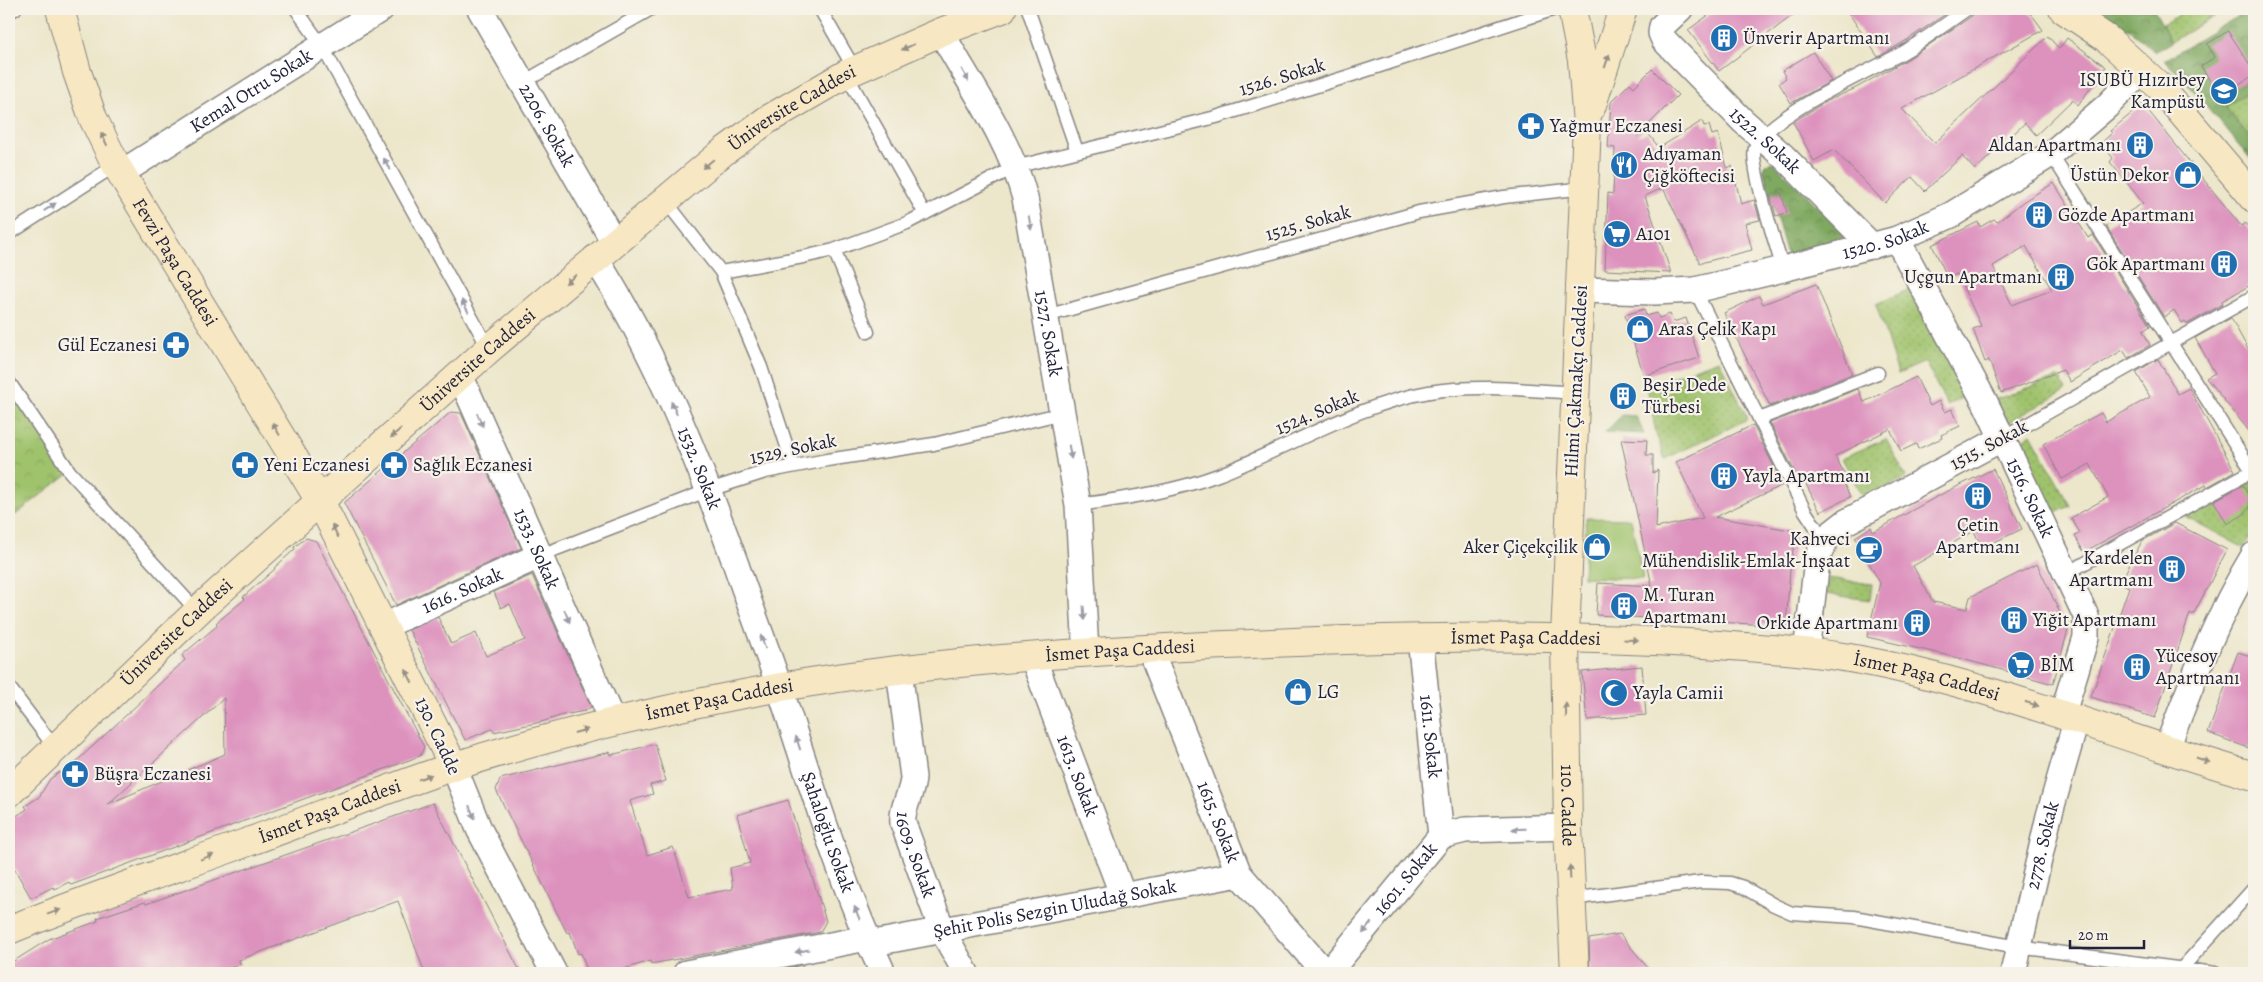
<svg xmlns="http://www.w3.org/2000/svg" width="2263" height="982" font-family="Alegreya,serif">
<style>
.grass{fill:url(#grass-dots);stroke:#607254}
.forest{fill:url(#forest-crowns);stroke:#50654e}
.park{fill:url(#park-crowns);stroke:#607254}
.garden{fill:#9fc26c;stroke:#607254}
.building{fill:#dd92be;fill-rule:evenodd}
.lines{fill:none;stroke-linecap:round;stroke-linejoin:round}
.lane-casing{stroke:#878482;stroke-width:15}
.street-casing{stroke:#878482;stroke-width:28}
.secondary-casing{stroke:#878482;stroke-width:30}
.lane{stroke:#fff;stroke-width:12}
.street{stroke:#fff;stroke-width:25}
.secondary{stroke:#f7e8c3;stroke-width:28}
.oneway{fill:#978f86}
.oneway2{fill:#9c9ca7}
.labels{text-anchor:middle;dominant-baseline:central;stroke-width:4.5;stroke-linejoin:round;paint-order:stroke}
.poi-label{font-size:19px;fill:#22223b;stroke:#f7f3e8;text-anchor:start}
.street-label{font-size:19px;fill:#22223b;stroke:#f7f3e8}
</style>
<defs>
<pattern id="grass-dots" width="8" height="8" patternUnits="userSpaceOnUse" patternTransform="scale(1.25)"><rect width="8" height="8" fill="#9fc26c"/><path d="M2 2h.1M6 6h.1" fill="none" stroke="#89a65e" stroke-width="1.8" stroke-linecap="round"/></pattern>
<pattern id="forest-crowns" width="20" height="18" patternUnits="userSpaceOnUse" patternTransform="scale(1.25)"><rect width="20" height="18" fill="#7fa860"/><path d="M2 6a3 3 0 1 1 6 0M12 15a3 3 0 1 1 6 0" fill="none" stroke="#688850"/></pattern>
<pattern id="park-crowns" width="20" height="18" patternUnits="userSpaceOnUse" patternTransform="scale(1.25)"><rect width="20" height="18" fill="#9fc26c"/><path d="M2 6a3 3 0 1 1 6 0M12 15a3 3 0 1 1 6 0" fill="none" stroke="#89a65e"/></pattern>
</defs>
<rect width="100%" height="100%" fill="#f7f3e8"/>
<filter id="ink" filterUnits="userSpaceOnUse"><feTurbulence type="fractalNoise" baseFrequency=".02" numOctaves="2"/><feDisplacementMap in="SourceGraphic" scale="10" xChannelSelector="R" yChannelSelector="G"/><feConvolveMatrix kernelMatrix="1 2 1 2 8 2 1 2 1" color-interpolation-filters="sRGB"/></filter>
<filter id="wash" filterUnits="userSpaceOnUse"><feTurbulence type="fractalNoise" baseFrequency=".0096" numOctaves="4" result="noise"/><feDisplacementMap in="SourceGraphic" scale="20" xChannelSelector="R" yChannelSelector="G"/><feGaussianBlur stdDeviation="1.12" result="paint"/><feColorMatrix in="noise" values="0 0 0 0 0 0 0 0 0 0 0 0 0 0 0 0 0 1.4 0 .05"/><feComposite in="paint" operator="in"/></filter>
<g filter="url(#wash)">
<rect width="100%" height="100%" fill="#ece6ca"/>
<!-- grass -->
<path class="grass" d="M2192,9H2226L2171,42L2162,24Z
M2254,88V142L2225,107Z
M1910,289L1968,395L1947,405L1925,362L1898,374L1876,304Z
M1719,360L1748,419L1665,459L1656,434L1647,386Z
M2059,377L2066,390L2006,424L1994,400Z
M2031,434L2070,506L2051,515C2041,495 2020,461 2024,439Z
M1886,439L1906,477L1864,500L1842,458Z
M2249,481L2254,490V531L2244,548L2185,516Z
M1828,578L1872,584L1870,600L1826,594Z"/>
<!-- forest -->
<path class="forest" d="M2098,9H2154L2171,42L2155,52L2135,34Z
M2244,13L2254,33V88L2225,107L2254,142V163L2189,85L2164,60Z
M1773,162L1852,240L1788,258L1763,170L1766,164Z
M1622,415L1636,416L1644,434L1605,432Z"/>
<!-- park -->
<path class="park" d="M9,386L70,472L9,520Z"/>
<!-- garden -->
<path class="garden" d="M1586,518L1631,519L1643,579L1583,577Z"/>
<g id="blocks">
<!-- building -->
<path class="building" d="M1717,9H1801L1719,71L1688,30Z
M1846,9H1953L1907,40L1878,57Z
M1975,9H2021L2032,15L2043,30L1902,109L1935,143L2048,36L2059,49L2067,38L2106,67L2078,105L2072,100L2036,135L2025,123L1975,170L1962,156L1925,191L1912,177L1885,203L1834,150L1814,161L1793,122L1825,102L1856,88L1908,59L1972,16Z
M2228,31L2254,71V75L2219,96L2201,66L2215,57L2207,44Z
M1813,52L1831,81L1791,103L1779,83L1786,78L1782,71Z
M1652,69L1678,95L1637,136L1648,133L1659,148L1702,121L1704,126L1709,125L1712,135L1718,133L1727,168L1732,166L1741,204L1754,200L1760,220L1745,223L1752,250L1700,263L1663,188L1645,196L1671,273L1605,270L1608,193L1613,194L1615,148L1608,147L1611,102L1630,83L1634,87Z
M2143,104L2241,226L2245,223L2254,235V283L2222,301L2223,304L2187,324L2185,321L2182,323L2174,310L2164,317L2106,226L2143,203L2110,162L2113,158L2101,143L2112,133L2110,131Z
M2054,183L2085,233L2088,238L2093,235L2150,326L2143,331L2150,345L2128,358L2123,350L2070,382L2063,370L2001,393L1989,360L1985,362L1973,329L1981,326L1957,274L1948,278L1932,245L1978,222L1980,227L1994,219L1997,222L2024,201ZM2026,246L2052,290L2012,305L1993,266Z
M1781,192L1787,213L1776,216L1770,195Z
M1816,284L1852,374L1770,406L1724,313L1759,296L1763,304Z
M1644,309L1646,316L1657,313L1659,318L1670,314L1673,322L1686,318L1699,358L1644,376L1625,315Z
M2231,318L2254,360V437L2206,378L2215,373L2195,338Z
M2158,359L2178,394L2189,388L2235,471L2207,487L2206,485L2084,552L2075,536L2080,533L2071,518L2108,497L2090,464L2062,479L2043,444L2101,413L2106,422L2150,397L2136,372Z
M1916,377L1930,406L1939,401L1945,412L1952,409L1960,426L1941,435L1942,438L1918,449L1916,444L1901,451L1890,429L1835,456L1848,480L1843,482L1850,497L1820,512L1802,476L1798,478L1770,423L1858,389L1864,402Z
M451,412L461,413L521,548L396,605L344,503Z
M1753,425L1783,485L1715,517L1796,531L1790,569L1786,626L1596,615L1598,583L1652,586L1621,439L1647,440L1646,455H1653V473L1658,470L1656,528L1703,518L1676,462Z
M1993,469L2022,529L1982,548L1974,531L1913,566L1933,602L1967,609L1970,597L2037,564L2068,630L2053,684L1955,657L1867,637L1880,583L1855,537L1871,527L1873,532L1940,495Z
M2243,485L2253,503L2243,515L2227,524L2214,501Z
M2175,523L2227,550L2193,615L2190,613L2155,718L2091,697L2129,587L2120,583L2142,541Z
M306,538L316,541L424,747L420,756L71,885L69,882L55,889L53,887L31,898L9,859V821L27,809L25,806L39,797L50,779L60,772L62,775L185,660L182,655L218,625L216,623L245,599L243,597L275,569L274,568L295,549L294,547ZM224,698L225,754L108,804Z
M532,575L591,707L585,711L563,715L541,722L494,732L492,729L465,740L409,630L438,617L451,644L476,633L486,656L525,640L510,604L501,608L494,592Z
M2238,652L2254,657V750L2208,733Z
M1642,666L1646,715L1587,720L1582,672Z
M655,744L666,781L650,785L653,794L630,801L647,855L673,847L689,897L733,889L730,868L750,863L737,815L788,800L826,921L820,932L651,964L650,961L611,973H588L581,953L578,954L570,932L567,933L496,790L500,779L610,752L611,755Z
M433,803L521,973H425L398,901L239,960L240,964L215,973H9V964L49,939L98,921L97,918L145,902L146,904Z
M1620,934L1652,973H1590L1589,939Z
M803,965L799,973H773L772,971Z"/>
</g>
</g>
<g filter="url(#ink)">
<use href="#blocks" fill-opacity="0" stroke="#878482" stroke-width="1"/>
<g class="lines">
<!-- lane casing -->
<g class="lane-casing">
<path id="lane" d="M296,9L322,46L489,349
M820,9L855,70
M1028,9L1077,151
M9,12L15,9
M846,74L925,214
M522,83L651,9
M2051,154L2254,474
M664,199L721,272L761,367L793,465
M9,234L116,165
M834,250L868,332
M1783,269C1777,248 1749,164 1755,148C1765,117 1872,70 1904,52C1925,39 1946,24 1967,9
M721,272L803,257L834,250L907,223L1015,167L1216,117L1346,77L1555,9
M1695,290L1805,511L1825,541
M1046,316L1419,212L1504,197L1585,188
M9,382L70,472L198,612
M1759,419L1878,373
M2003,438L2254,296
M1078,505C1126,498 1173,492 1218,475C1286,449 1358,404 1429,392C1477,384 1527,390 1576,393
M541,555L709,490L765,472L827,460L934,444L1063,413
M2067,573L2252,471
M9,687L55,748
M1571,899L1701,882L1730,883L1743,887L1774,905L1792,913L1854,917L2018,947L2215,973
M2181,969L2254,888"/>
</g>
<!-- street casing -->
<g class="street-casing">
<g id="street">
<path id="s1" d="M480,9L614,242"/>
<path id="s2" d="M1680,9L1662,26L1661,33L1664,40L1743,121L1783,156L1872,246"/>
<path id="s3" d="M941,32C970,84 1010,141 1025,198L1078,505L1086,653"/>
<path id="s4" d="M121,173L381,9"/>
<path id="s5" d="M1897,239L1986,404L2086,616V637L2063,713"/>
<path id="s6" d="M595,258C656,353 698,459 736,565C750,606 766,647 780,689C812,785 840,882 883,973"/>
<path id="s7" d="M1580,290L1655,292L1695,290L1783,269L1897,239L1951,215L2051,154L2107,106L2142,70"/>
<path id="s8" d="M460,375L613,722"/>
<path id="s9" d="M384,626L541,555"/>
<path id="s10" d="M1420,638L1441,836"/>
<path id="s11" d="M1150,649L1239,874L1325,973"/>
<path d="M1806,652L1817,561L1820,551L1828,536L1846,522L2003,438"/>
<path id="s12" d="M1033,658L1123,896"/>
<path id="s13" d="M899,670L913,777C913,793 901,807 903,823L942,930L966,973"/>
<path d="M2167,748C2192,681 2217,616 2254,555"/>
<path d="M454,767L479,829L554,973"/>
<path id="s14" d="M869,944L1239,874"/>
<path d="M686,973L867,938"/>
<path id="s15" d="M1328,973L1441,836L1465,830L1568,827"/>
<path id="s16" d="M2013,973L2049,816L2077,718"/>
</g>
</g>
<!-- secondary casing -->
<g class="secondary-casing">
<g id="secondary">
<path id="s17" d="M60,9L77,72L93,118L116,165L320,501L454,767"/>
<path id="s18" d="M1572,9L1582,60L1587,124L1565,637L1568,827L1575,973"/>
<path d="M2063,9L2106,38L2159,86L2254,198"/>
<path d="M1591,108L1623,9"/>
<path id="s19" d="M9,793L202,607L489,349L723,152L767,120L846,74L941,32L1002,9"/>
<path id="s20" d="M9,930C88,898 168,871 248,842C317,817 385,789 455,766C561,732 671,707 781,687C967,655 1158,647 1346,640C1466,636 1585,636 1705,644C1755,648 1805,650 1855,659C1992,684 2120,738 2254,776"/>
</g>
</g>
<!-- lane -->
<use href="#lane" class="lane"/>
<!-- street -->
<use href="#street" class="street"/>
<!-- secondary -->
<use href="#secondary" class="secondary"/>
</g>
<!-- one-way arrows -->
<defs><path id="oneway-solid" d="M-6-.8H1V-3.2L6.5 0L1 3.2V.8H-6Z" transform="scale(1.25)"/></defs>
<g class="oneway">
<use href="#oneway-solid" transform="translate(908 47) rotate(156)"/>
<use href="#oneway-solid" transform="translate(1607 61) rotate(-71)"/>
<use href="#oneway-solid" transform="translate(104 139) rotate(-116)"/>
<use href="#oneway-solid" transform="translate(708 164) rotate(141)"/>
<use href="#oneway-solid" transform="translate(571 279) rotate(140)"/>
<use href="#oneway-solid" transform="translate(276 429) rotate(-121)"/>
<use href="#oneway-solid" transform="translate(396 433) rotate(138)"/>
<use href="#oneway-solid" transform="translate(335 531) rotate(-117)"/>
<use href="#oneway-solid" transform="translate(1631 640) rotate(3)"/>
<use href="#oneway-solid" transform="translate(409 676) rotate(-117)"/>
<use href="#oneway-solid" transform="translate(2032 704) rotate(17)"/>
<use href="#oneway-solid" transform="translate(1566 710) rotate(-91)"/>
<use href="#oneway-solid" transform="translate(581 731) rotate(-15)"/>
<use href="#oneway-solid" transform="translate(2203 760) rotate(19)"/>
<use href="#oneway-solid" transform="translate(425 777) rotate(-20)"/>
<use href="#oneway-solid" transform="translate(207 857) rotate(-20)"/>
<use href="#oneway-solid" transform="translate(1570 872) rotate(-93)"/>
<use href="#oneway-solid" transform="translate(54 912) rotate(-20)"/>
</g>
<g class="oneway2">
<use href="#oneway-solid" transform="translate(965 75) rotate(61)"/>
<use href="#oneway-solid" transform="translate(387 164) rotate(-119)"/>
<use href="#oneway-solid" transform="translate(50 207) rotate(-33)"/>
<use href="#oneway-solid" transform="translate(1030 223) rotate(80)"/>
<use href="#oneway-solid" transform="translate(465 306) rotate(-119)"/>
<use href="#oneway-solid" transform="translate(674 408) rotate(-114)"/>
<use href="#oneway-solid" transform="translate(480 420) rotate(66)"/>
<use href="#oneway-solid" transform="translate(1070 452) rotate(80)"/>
<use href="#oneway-solid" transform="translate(1084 613) rotate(87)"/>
<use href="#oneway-solid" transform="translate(567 616) rotate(67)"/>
<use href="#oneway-solid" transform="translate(763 642) rotate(-110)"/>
<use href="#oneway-solid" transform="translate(798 743) rotate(-108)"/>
<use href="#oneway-solid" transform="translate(472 812) rotate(67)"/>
<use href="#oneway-solid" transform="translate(1519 829) rotate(178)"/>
<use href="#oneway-solid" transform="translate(857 913) rotate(-112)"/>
<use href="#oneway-solid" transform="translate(1367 928) rotate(128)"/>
<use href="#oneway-solid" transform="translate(802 951) rotate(169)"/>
</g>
</g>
<!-- icons -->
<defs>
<g id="building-disc" transform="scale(1.4375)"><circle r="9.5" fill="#1f6fb2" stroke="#f7f3e8"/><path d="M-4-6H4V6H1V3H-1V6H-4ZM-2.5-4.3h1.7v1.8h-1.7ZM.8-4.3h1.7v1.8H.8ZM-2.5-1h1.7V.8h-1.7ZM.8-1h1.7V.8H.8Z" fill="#fff"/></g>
<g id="university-disc" transform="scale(1.4375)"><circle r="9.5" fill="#1f6fb2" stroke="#f7f3e8"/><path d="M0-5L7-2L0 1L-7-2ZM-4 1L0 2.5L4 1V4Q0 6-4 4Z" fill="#fff"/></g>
<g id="pharmacy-disc" transform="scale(1.4375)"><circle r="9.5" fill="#1f6fb2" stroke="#f7f3e8"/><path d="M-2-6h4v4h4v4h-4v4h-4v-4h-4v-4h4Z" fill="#fff"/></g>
<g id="restaurant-disc" transform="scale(1.4375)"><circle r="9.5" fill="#1f6fb2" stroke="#f7f3e8"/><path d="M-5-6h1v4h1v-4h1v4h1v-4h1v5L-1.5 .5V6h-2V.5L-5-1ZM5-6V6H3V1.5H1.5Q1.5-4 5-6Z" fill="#fff"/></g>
<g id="shop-disc" transform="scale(1.4375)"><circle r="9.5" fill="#1f6fb2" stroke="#f7f3e8"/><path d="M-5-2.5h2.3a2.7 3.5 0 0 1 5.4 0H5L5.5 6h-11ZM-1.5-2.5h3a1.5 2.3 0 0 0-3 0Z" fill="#fff"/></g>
<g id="supermarket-disc" transform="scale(1.4375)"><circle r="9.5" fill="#1f6fb2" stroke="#f7f3e8"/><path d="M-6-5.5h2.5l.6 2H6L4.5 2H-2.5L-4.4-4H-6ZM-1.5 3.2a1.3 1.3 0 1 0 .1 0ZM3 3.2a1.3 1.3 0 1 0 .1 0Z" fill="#fff"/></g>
<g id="cafe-disc" transform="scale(1.4375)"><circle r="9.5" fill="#1f6fb2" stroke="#f7f3e8"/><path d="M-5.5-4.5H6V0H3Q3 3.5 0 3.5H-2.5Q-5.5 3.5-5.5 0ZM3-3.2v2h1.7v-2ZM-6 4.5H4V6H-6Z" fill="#fff"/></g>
<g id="mosque-disc" transform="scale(1.4375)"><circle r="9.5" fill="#1f6fb2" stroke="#f7f3e8"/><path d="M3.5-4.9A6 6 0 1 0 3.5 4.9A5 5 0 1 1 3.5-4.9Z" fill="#fff"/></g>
</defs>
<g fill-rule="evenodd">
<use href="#building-disc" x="1724" y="38"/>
<use href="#university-disc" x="2224" y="91"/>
<use href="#pharmacy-disc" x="1531" y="126"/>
<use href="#building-disc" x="2140" y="145"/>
<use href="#restaurant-disc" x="1624" y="165"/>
<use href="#shop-disc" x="2188" y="175"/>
<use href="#building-disc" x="2039" y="215"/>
<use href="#supermarket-disc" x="1617" y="234"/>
<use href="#building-disc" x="2224" y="264"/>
<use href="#building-disc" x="2061" y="277"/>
<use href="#shop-disc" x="1640" y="329"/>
<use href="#pharmacy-disc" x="176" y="345"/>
<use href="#building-disc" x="1623" y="396"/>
<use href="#pharmacy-disc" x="245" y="465"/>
<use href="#pharmacy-disc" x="394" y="465"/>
<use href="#building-disc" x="1724" y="476"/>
<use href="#building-disc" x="1978" y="496"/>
<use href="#shop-disc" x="1597" y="547"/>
<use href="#cafe-disc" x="1869" y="550"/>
<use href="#building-disc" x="2172" y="569"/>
<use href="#building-disc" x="1624" y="606"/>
<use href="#building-disc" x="2014" y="620"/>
<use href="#building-disc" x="1917" y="623"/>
<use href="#supermarket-disc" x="2021" y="665"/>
<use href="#building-disc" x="2137" y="667"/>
<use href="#shop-disc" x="1298" y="692"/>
<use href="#mosque-disc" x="1614" y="693"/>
<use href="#pharmacy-disc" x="75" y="774"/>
</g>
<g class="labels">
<!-- poi labels -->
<g class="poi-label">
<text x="1743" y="38">Ünverir Apartmanı</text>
<text x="2205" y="80" text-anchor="end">ISUBÜ Hızırbey<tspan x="2205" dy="22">Kampüsü</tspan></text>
<text x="1550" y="126">Yağmur Eczanesi</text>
<text x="2121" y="145" text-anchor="end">Aldan Apartmanı</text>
<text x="1643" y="154">Adıyaman<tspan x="1643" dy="22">Çiğköftecisi</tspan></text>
<text x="2169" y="175" text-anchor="end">Üstün Dekor</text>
<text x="2058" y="215">Gözde Apartmanı</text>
<text x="1636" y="234">A101</text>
<text x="2205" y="264" text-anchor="end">Gök Apartmanı</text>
<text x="2042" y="277" text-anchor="end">Uçgun Apartmanı</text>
<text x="1659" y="329">Aras Çelik Kapı</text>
<text x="157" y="345" text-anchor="end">Gül Eczanesi</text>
<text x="1642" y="385">Beşir Dede<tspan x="1642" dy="22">Türbesi</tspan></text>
<text x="264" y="465">Yeni Eczanesi</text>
<text x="413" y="465">Sağlık Eczanesi</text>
<text x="1743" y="476">Yayla Apartmanı</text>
<text x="1978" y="525" text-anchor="middle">Çetin<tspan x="1978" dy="22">Apartmanı</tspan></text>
<text x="1850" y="539" text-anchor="end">Kahveci<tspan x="1850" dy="22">Mühendislik-Emlak-İnşaat</tspan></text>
<text x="1578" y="547" text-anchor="end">Aker Çiçekçilik</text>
<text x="2153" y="558" text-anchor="end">Kardelen<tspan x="2153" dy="22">Apartmanı</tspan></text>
<text x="1643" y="595">M. Turan<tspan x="1643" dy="22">Apartmanı</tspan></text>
<text x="2033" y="620">Yiğit Apartmanı</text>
<text x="1898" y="623" text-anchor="end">Orkide Apartmanı</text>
<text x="2156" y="656">Yücesoy<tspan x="2156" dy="22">Apartmanı</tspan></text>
<text x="2040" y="665">BİM</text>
<text x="1317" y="692">LG</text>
<text x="1633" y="693">Yayla Camii</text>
<text x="94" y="774">Büşra Eczanesi</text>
</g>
<!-- street labels -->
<g class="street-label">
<text transform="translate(1282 77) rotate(-17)">1526. Sokak</text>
<text stroke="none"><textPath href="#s4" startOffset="154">Kemal Otru Sokak</textPath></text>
<text stroke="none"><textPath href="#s19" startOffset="1042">Üniversite Caddesi</textPath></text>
<text stroke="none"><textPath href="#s1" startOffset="134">2206. Sokak</textPath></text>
<text stroke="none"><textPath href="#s2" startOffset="182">1522. Sokak</textPath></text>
<text transform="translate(1308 223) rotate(-16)">1525. Sokak</text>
<text stroke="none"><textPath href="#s7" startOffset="312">1520. Sokak</textPath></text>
<text stroke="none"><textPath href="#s17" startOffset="280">Fevzi Paşa Caddesi</textPath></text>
<text stroke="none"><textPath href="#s3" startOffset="324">1527. Sokak</textPath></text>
<text stroke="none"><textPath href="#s19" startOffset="638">Üniversite Caddesi</textPath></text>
<text transform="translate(1576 381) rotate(-87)">Hilmi Çakmakçı Caddesi</text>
<text transform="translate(1317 412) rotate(-23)">1524. Sokak</text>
<text transform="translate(1989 445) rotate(-28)">1515. Sokak</text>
<text transform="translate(793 449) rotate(-12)">1529. Sokak</text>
<text stroke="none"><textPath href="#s6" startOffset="235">1532. Sokak</textPath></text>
<text stroke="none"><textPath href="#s5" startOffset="291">1516. Sokak</textPath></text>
<text stroke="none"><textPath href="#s8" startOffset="190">1533. Sokak</textPath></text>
<text stroke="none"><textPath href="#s9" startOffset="86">1616. Sokak</textPath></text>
<text stroke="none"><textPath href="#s19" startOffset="232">Üniversite Caddesi</textPath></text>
<text stroke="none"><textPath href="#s20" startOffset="1558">İsmet Paşa Caddesi</textPath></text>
<text stroke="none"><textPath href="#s20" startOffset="1152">İsmet Paşa Caddesi</textPath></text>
<text stroke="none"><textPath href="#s20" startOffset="1962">İsmet Paşa Caddesi</textPath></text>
<text stroke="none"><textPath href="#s20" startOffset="748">İsmet Paşa Caddesi</textPath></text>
<text transform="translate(438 736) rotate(65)">130. Cadde</text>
<text stroke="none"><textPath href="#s10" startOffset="99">1611. Sokak</textPath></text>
<text stroke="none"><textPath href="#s12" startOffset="126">1613. Sokak</textPath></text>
<text stroke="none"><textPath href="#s18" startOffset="798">110. Cadde</textPath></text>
<text stroke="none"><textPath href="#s20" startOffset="342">İsmet Paşa Caddesi</textPath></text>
<text stroke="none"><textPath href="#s11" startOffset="186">1615. Sokak</textPath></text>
<text stroke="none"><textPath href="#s6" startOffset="621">Şahaloğlu Sokak</textPath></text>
<text stroke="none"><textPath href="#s16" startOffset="131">2778. Sokak</textPath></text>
<text stroke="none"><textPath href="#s13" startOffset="189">1609. Sokak</textPath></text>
<text stroke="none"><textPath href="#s15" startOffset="122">1601. Sokak</textPath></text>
<text stroke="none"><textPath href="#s14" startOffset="189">Şehit Polis Sezgin Uludağ Sokak</textPath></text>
</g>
</g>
<!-- margin -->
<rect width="2263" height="982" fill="none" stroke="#f7f3e8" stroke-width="30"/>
<!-- scale -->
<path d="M2070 940v8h74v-8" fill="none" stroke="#22223b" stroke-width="2.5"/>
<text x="2078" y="940" font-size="15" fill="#22223b" stroke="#f7f3e8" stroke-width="4" paint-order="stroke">20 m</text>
</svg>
